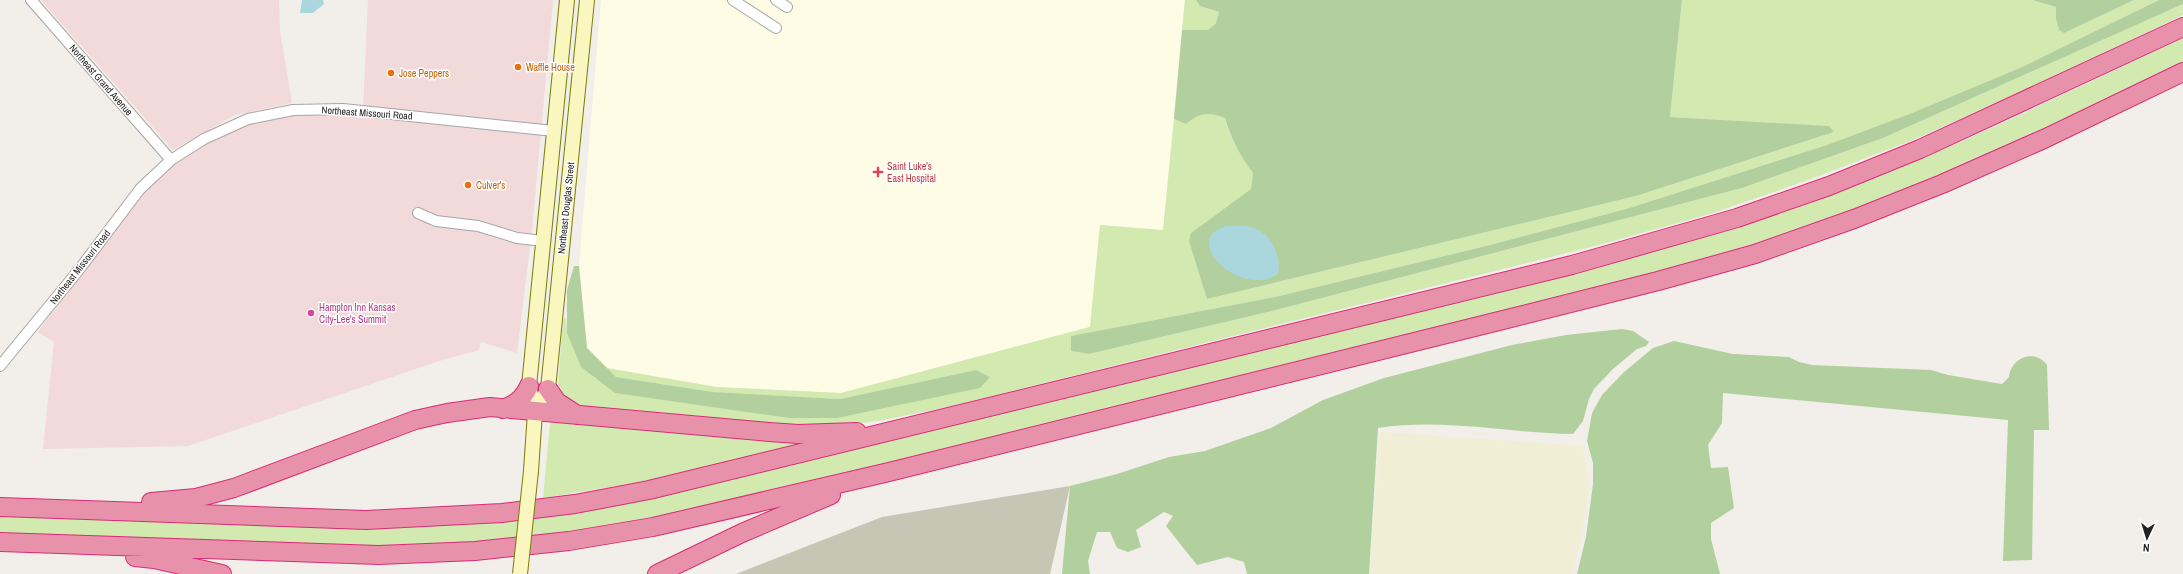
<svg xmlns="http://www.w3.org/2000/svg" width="2183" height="574" font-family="'Archivo Narrow',sans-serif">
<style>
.commercial{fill:#f2d9da}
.education{fill:#fffce5}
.construction{fill:#c7c5b4}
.farmland{fill:#f0efd5}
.grass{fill:#d2eab0}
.forest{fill:#b2d09e}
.water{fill:#aad7de}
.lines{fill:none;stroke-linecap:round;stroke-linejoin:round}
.street-casing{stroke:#a6a6a6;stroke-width:12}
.secondary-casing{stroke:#7a7b06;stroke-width:16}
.highway-casing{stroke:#da2b78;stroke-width:20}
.street{stroke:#fff;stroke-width:10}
.secondary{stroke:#f9f7bf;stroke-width:14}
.highway{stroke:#e792aa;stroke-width:18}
.secondary-bridge-casing{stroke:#7a7b06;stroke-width:16;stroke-linecap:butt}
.secondary-bridge{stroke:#f9f7bf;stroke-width:14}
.food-dot{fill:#e8710a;stroke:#fff;stroke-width:1.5}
.health-dot{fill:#e0444e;stroke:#fff;stroke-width:1.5}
.hotel-dot{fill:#d1479c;stroke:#fff;stroke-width:1.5}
.labels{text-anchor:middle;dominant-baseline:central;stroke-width:3;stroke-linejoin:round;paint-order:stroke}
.food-label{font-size:10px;fill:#c56008;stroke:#fff;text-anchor:start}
.street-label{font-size:10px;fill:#222;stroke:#fff}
.health-label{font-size:10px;fill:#be3a42;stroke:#fff;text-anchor:start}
.hotel-label{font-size:10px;fill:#b23c85;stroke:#fff;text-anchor:start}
</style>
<rect width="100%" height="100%" fill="#f2eee9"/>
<!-- commercial -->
<path class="commercial" d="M41,0H279L280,30L292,103L235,115L173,150Z
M368,0H553L532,230L517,353L481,342L479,350L439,361L188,446L43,449L54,342L38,332L120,216L171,160L246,120L292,106L363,111Z"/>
<!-- education -->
<path class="education" d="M601,0H1185L1163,230L1100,225L1090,327L841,393L716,387L607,368L587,348L579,266Z"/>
<!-- construction -->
<path class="construction" d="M1070,486L1050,574H736L882,517Z"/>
<!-- farmland -->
<path class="farmland" d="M1380,432L1583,446L1589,484L1581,540L1573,574H1370Z"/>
<!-- grass -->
<path class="grass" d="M1185,0H1196L1200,6L1219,12L1216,23L1208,30H1182Z
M1682,0H2032L2056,7V19L2059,30L2064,33L2134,0H2159L2022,67L1912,113L1827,145L1626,209L1486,246L1275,297L1071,336V351L1089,354L1276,310L1742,188L1883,138L2183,4V15L2056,76L1913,140L1803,182L1713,213L1599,245L948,407L878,421L835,426H799L585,407L567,399L558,385L563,320L566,317L567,333L594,378L789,418L976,370L840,399L713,392L616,377L607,368L716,387L841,393L1090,327L1100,225L1163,230L1174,119L1186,124C1201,111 1208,112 1225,118C1230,139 1240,156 1253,173L1251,189L1191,233L1207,299L1636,196L1834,132L1828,126L1670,117Z
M2183,38V62C2084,109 1986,157 1885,197C1805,229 1721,255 1638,278L725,504L578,533L473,543L366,547L0,535V512L373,525L663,494L720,482L1638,256C1732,230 1824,199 1913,162C2005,124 2093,80 2183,38Z
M557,422L823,439L671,477L543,498L550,423Z"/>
<!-- forest -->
<path class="forest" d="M1196,0H1682L1670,117L1829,126L1834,132L1636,196L1207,299L1189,241L1191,233L1251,189L1253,173C1240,156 1231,139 1225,118C1208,112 1201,112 1186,124L1174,119L1182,30H1208L1216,23L1219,12L1200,6Z
M2032,0H2134L2064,33L2059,30L2056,19V7Z
M2159,0H2183V4L1883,138L1742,188L1276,310L1089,354L1071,351V336L1275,297L1486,246L1626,209L1827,145L1912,113L2022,67Z
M574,266H579L587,348L616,377L713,392L840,399L976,370L990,377L980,388L837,418H789L615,393L581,367L567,333V290Z
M1622,329L1633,331L1649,342L1646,346L1637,349L1613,369L1594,389L1589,399L1583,421L1573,434C1507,433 1444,418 1378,428L1369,574H1247L1244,562L1228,557L1197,565L1166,526L1173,516L1164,512L1136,530L1141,547L1128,552L1117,548L1110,532H1097L1088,561L1090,574H1062L1070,486L1117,474L1169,457L1205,451L1271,428L1323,400L1384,378L1512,345L1566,335Z
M1674,341L1733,354L1789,357L1799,362L1812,365L1931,370L1948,375L2002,384L2009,377C2011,358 2034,348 2047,365L2049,430H2034L2032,560L2003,561L2008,420L1723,393L1722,423L1708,445L1711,468L1728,467L1734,508L1711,523V539L1720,574H1577L1586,537L1593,484V463L1587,441L1592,413L1602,395L1624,372L1653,348Z"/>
<!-- water -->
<path class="water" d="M302,0H323L324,4L313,13H300Z
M1226,226C1233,226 1243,225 1251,227C1270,232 1282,255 1278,274C1241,299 1179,240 1226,226Z"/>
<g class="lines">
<!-- street casing -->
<g class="street-casing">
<path id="street" d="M31,0L171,160
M733,0L776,28
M776,0L787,7
M418,213L436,221L478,226L517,238L544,241
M0,366L78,271L140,189L171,160L204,139L248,119L293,110L343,109L554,131"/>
</g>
<!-- secondary casing -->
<g class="secondary-casing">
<path id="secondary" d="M543,398L548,389L587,0
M531,471L535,412L529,386L567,0"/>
</g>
<!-- highway casing -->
<g class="highway-casing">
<path id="highway" d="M548,389L557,402L577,415
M503,409C516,404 523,399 529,386
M151,502L196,498L234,488L415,420L447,413L490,407L769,432L798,434L857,432
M0,507L366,520L502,513L575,504L649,490L1572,265L1737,218L1829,186L1920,149L2183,27
M0,542L379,555L475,551L569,541L653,527L889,472L1503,320L1658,281L1755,254L1854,219L1942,184L2046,138L2183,72
M135,557L154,559L222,574
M657,574L742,533L831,495"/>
</g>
<!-- street -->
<use href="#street" class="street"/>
<!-- secondary -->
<use href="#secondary" class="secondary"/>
<!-- highway -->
<use href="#highway" class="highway"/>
<!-- secondary-bridge casing -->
<g class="secondary-bridge-casing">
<path id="secondary-bridge" d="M520,574L531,471"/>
</g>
<!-- secondary-bridge -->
<use href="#secondary-bridge" class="secondary-bridge"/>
</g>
<!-- markers -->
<g class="food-dot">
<circle cx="518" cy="67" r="4"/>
<circle cx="391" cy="73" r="4"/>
<circle cx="468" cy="185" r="4"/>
</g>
<path class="health-dot" d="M876 166h4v4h4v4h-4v4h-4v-4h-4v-4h4z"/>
<circle class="hotel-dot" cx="311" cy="313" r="4"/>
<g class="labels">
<!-- food labels -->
<g class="food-label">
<text x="526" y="67">Waffle House</text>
<text x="399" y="73">Jose Peppers</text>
<text x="476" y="185">Culver's</text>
</g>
<!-- street labels -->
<g class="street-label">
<text transform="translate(101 80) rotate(49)">Northeast Grand Avenue</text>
<text transform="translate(367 113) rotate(4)">Northeast Missouri Road</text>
<text transform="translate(566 208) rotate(-84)">Northeast Douglas Street</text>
<text transform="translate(80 267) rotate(-52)">Northeast Missouri Road</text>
</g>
<!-- health labels -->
<g class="health-label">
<text x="887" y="166">Saint Luke's<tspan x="887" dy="12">East Hospital</tspan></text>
</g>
<!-- hotel labels -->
<g class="hotel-label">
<text x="319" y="307">Hampton Inn Kansas<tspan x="319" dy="12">City-Lee's Summit</tspan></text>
</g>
</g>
<!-- north arrow -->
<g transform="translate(2147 538) rotate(184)" stroke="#ffffff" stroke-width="3" paint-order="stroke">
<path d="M0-3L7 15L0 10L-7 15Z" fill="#222222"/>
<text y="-6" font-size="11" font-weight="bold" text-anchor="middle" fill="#222222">N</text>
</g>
</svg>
